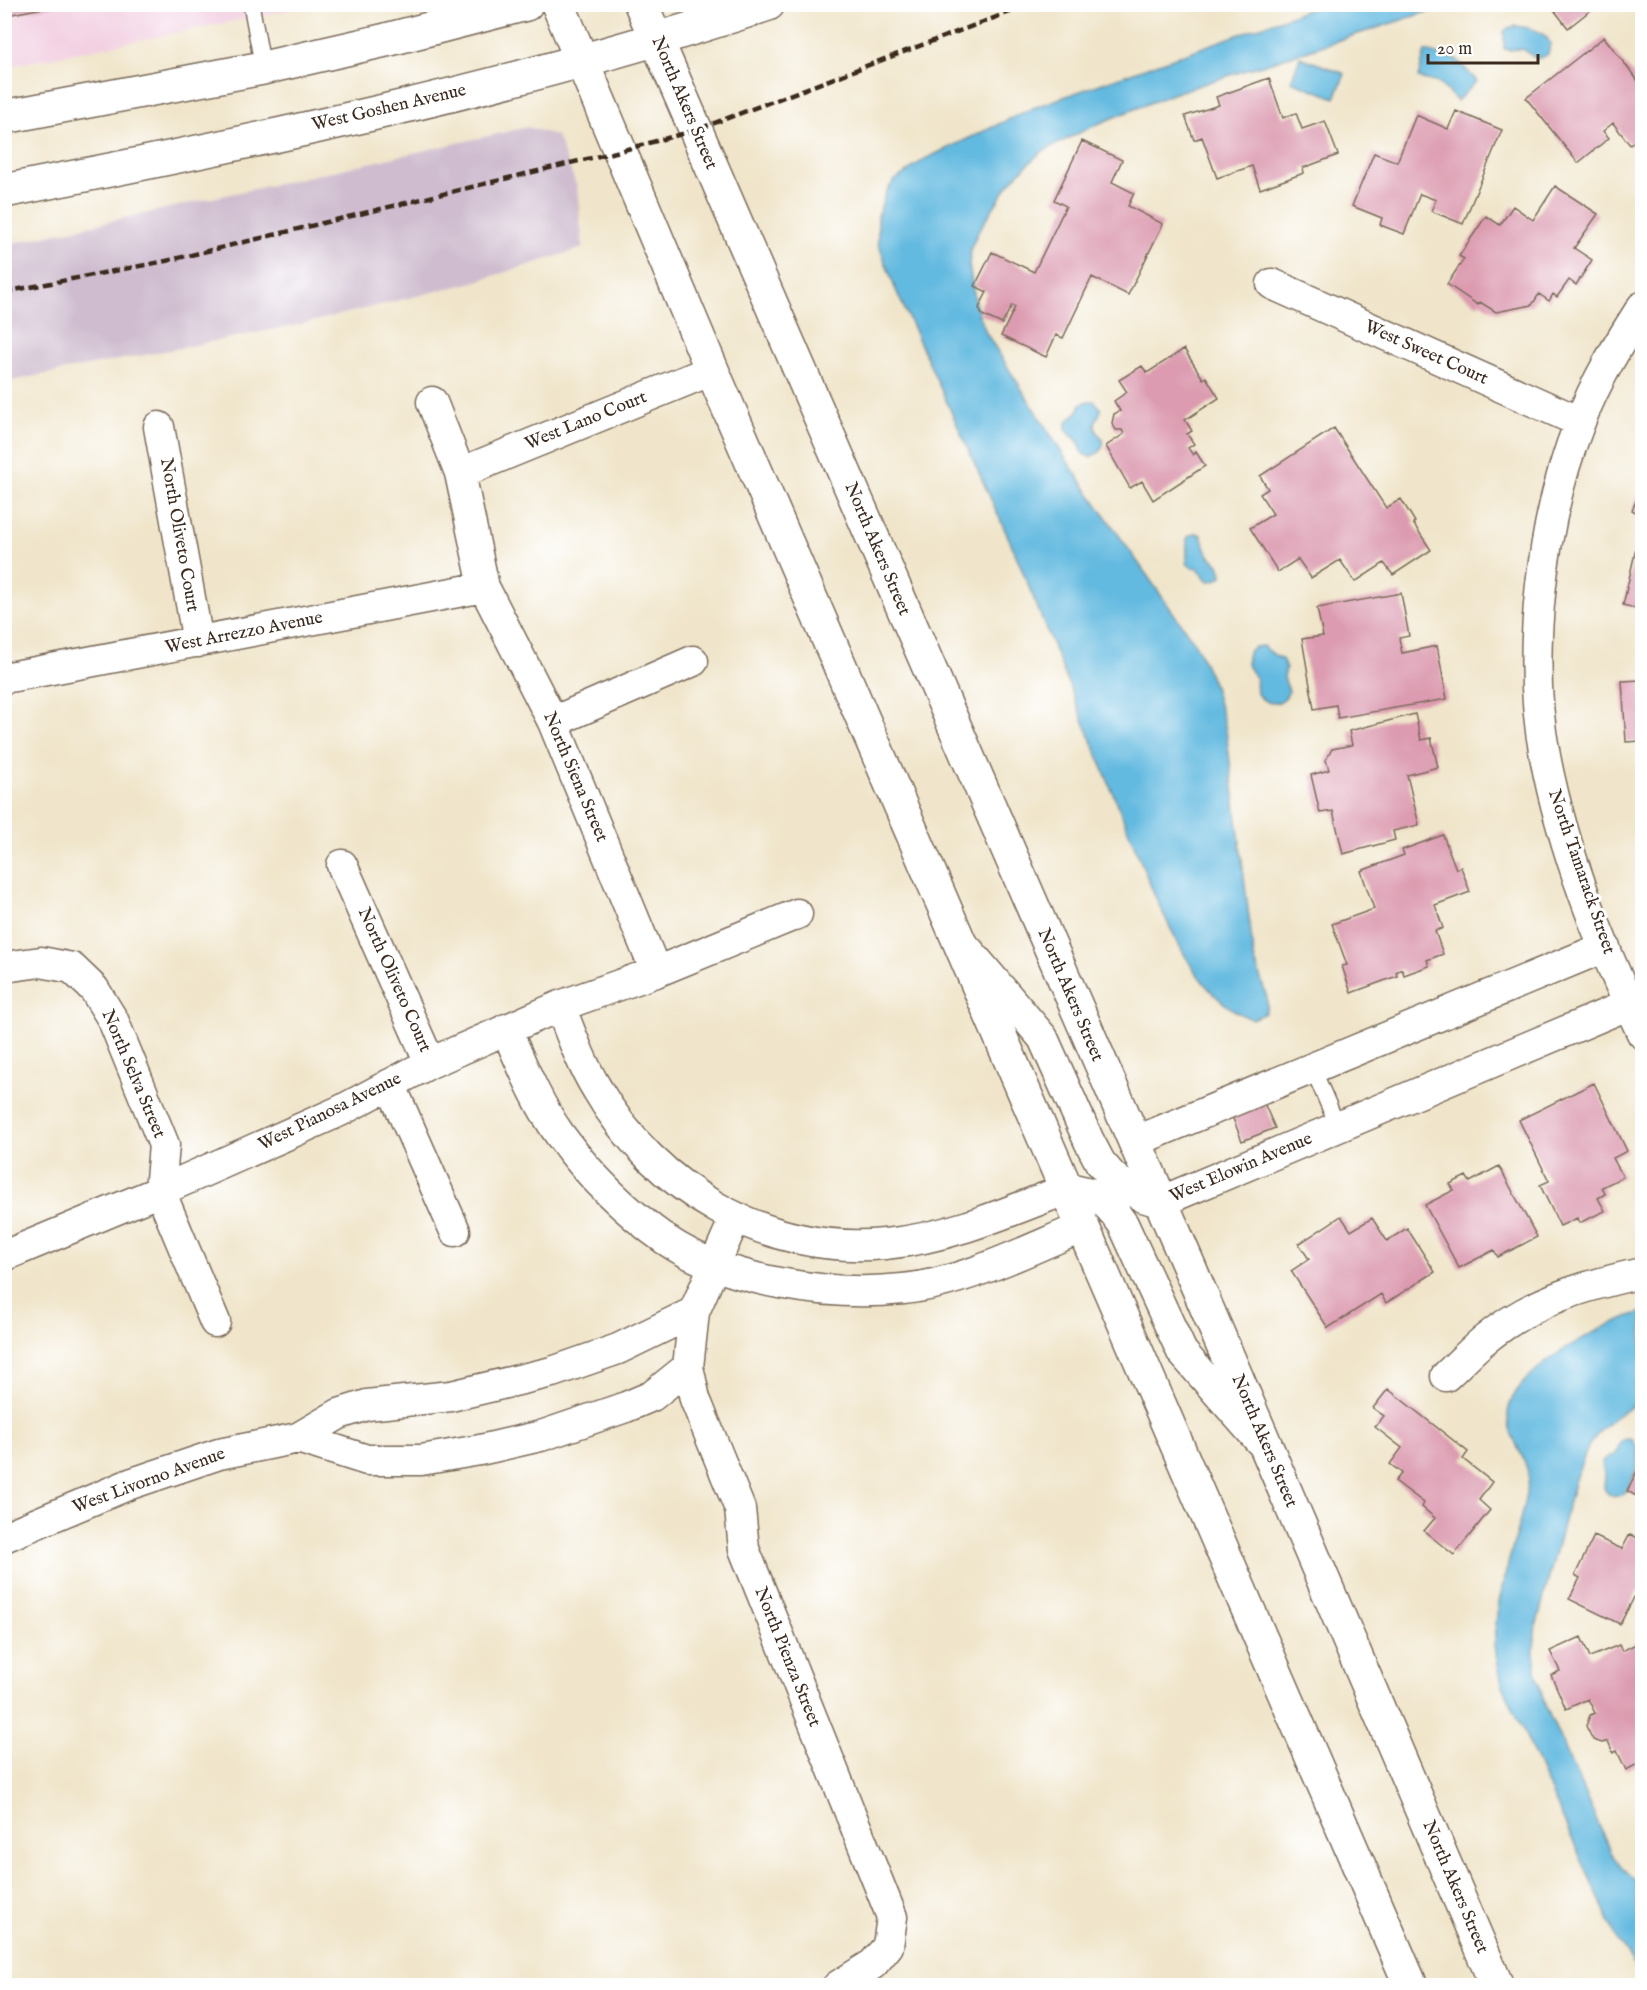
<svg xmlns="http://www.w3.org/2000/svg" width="1647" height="1990" font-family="'IM FELL English',serif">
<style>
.built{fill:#f2cfe1}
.industrial{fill:#cfbdcf}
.water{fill:#63bae0;stroke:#4f727f;stroke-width:1.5}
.building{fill:#dc9bb0}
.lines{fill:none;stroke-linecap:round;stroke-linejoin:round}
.service-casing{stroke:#7a6b5a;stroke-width:18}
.minor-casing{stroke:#7a6b5a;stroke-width:33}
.secondary-casing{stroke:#7a6b5a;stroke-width:36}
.service{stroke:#fff;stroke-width:15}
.minor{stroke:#fff;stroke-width:30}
.secondary{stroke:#fff;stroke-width:33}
.rail{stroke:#3b2a1e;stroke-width:4.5;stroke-dasharray:9 4.5;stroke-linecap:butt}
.labels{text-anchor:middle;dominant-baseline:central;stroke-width:6;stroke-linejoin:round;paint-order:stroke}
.street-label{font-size:18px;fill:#3b2a1e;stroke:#fff}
</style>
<rect width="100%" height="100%" fill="#fff"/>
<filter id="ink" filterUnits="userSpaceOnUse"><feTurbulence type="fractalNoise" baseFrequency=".0167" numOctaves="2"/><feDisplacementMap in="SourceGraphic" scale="12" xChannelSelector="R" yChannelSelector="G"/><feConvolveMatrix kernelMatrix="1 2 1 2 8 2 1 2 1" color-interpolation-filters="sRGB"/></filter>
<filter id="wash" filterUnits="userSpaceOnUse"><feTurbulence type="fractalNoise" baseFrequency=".008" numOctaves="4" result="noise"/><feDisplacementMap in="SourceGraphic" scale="24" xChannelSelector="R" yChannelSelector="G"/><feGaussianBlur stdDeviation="1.35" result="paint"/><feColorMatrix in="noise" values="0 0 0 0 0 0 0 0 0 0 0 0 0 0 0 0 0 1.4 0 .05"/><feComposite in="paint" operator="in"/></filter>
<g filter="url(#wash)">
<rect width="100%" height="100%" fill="#f0e5ca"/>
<!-- built -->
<path class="built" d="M5,5H314L5,67Z"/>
<!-- industrial -->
<path class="industrial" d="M528,127L557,136L577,187L583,248L474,282L298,325L5,382V245Z"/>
<!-- water -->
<path class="water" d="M1321,5H1448L1172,94L1095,125L1041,152L1025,167L1008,185L979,230L971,248L969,265L976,306L986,333L1071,467L1196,645L1213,683L1226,730L1254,958L1267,998V1007L1264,1014L1252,1019C1201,1001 1176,940 1154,894L1014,550L895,288L878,243V216L886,192L894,181L925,159L1033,108Z
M1515,26C1528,27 1544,30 1550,43L1548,54C1531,66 1532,49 1520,49C1513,49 1510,51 1504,49V32L1508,28Z
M1425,51L1456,59L1477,81L1457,101L1439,83L1418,78Z
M1300,57L1345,74L1335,98L1291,81Z
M1088,401H1094C1109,413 1094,415 1095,426C1097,438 1109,437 1100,452L1090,457L1083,454C1081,450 1080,444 1077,440C1072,435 1060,429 1069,420C1075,414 1078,413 1081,404Z
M1197,533L1201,535L1209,556C1217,561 1221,565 1222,576L1216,580L1209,581C1202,577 1202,571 1196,567L1192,568L1187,563V539L1189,536Z
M1263,646L1276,656L1282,659L1286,668L1284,678L1289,691C1282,707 1267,706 1257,694L1256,678C1249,669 1243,663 1249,651L1255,647Z
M1642,1312V1399L1614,1418L1600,1431L1589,1445L1575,1479L1535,1631L1534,1653L1537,1677L1545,1705L1611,1852L1623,1869L1642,1887V1975L1638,1971L1618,1941L1502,1683C1498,1666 1494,1649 1495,1632C1499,1580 1521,1530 1529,1478C1527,1456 1509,1441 1508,1418C1505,1373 1605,1323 1642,1312Z
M1630,1439C1647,1451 1634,1480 1623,1494C1616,1498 1606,1496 1604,1487C1604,1483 1605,1480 1605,1477C1604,1472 1601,1467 1603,1463C1605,1458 1611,1458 1615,1454C1621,1446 1617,1439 1630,1439Z"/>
<g id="blocks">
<!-- building -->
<path class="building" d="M1553,4H1594L1596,6L1568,28L1551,6Z
M5,5H53V6L7,15Z
M1604,37L1642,86V135L1630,145L1613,123L1603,131L1609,138L1578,163L1526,98Z
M1269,78L1283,118L1296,113L1302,129L1325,121L1338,155L1303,168L1304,173L1260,189L1252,166L1217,178L1202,137L1194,140L1185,116L1219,105L1216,97Z
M1456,111L1502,130L1463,224L1431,211L1436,200L1420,194L1404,234L1380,225L1382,218L1352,206L1374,153L1397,162L1416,115L1448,129Z
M1082,141L1122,160L1112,182L1134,193L1128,206L1163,224L1128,295L1092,277L1063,338L1056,335L1046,357L1001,336L1015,307L1012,305L1002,324L982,315L979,308L987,292L975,286L992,252L1034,272L1066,206L1054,200Z
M1555,186L1598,214L1574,248L1592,260L1576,285L1569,280L1557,297L1553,294L1549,301L1539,294L1532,305L1496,312L1480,302L1478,305L1447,284L1464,259L1459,256L1486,216L1500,225L1513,206L1533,220Z
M1184,349L1203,379L1206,377L1219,398L1185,420L1192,431L1187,434L1194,444L1188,448L1193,455L1196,452L1205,466L1153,500L1142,481L1130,488L1106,446L1124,434L1122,430H1116L1112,423L1114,414L1120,411L1114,401L1127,392L1119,380L1142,366L1147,373Z
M1334,428L1386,508L1401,499L1415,522L1413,523L1431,550L1393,575L1384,563L1355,582L1340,560L1311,578L1298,559L1278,572L1250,528L1273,514L1260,494L1268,489L1260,476Z
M1642,488V516L1632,510Z
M1637,544L1642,545V610L1623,605Z
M1401,593L1409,636L1399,638L1402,653L1437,646L1447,699L1338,718L1336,705L1314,709L1302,639L1323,636L1317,608Z
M1642,680V741L1626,742L1622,681Z
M1415,714L1421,740L1431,738L1438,767L1407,775L1419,825L1393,831L1395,840L1343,854L1333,811L1320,813L1311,775L1329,770L1326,760L1332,749L1352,745L1349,731Z
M1443,835L1456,869L1461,867L1470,892L1435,905L1443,928L1435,931L1443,954L1427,960L1429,966L1404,975L1402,969L1396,972L1397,976L1351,993L1342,966L1347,965L1332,924L1374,909L1361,871L1404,855L1402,850Z
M1594,1083L1627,1151L1613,1158L1623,1177L1602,1187L1605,1194L1598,1198L1605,1211L1579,1223L1577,1218L1560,1226L1540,1185L1549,1181L1519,1120Z
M1264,1103L1275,1128L1242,1141L1232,1116Z
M1499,1166L1537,1237L1498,1257L1494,1250L1459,1268L1425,1205L1454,1190L1450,1184L1466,1176L1470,1182Z
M1341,1216L1351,1231L1372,1218L1387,1241L1407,1228L1435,1272L1386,1303L1381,1294L1328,1328L1291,1271L1309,1259L1299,1244Z
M1388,1389L1468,1452L1463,1459L1492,1482L1479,1500L1490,1510L1454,1555L1424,1531L1435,1518L1422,1507L1424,1503L1395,1481L1402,1473L1390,1464L1402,1448L1375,1427L1384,1416L1373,1408Z
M1642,1461V1499L1627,1491Z
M1630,1534L1642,1540V1592L1638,1590L1620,1624L1569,1599L1580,1578L1575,1575L1594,1536L1622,1549Z
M1581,1637L1590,1657L1619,1645L1622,1651L1636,1644L1642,1658V1672L1641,1673L1642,1677V1762L1626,1770L1617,1751L1613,1753L1608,1741L1602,1743L1593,1740L1586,1726L1590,1715L1595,1713L1588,1699L1566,1709L1551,1675L1560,1671L1550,1651Z"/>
</g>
</g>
<g filter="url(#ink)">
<use href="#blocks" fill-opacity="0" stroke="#7a6b5a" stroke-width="1.5"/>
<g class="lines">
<!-- service casing -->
<g class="service-casing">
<path id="service" d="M251,4L263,68
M1313,1069L1338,1127"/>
</g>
<!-- minor casing -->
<g class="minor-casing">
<path id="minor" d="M1272,284L1580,422
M1642,307C1619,343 1595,382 1580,422C1542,518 1525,654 1545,756C1563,851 1601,945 1642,1033
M432,402L460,473L484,587L553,722L656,972
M159,427L198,642
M460,473L712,370
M4,678L484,587
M553,722L693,661
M342,865L430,1063
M968,950L1043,1038L1089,1141L1100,1162L1112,1176L1127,1188L1143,1197L1160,1202L1630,1004
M4,967L41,962L72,968L94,989L113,1020L164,1145L160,1191L215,1322
M560,1006C571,1034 581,1063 597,1089C655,1190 767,1255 885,1244C949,1238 1008,1212 1067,1189C1096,1190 1107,1202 1123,1224L1182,1352L1260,1441
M506,1029C522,1065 537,1103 560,1135C589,1175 625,1211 666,1240C728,1282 830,1297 903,1289C964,1283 1027,1250 1083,1227
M390,1084L455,1231
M1134,1142L1605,947
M4,1256L160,1191L340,1111L430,1063L560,1006L656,972L797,914
M688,1367L695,1399L740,1509L744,1549L892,1917L888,1946L873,1964L838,1986
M1446,1376C1458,1365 1470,1352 1483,1341C1531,1301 1583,1286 1642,1273
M298,1438L367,1460H421L480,1450L541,1436L626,1407L652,1396L688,1367L694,1312L735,1218
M4,1537L130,1484L219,1454L298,1438L339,1414L367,1405L451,1396L552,1372L618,1349L694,1312"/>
</g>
<!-- secondary casing -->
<g class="secondary-casing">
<path id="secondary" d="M558,4L712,370L1411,1986
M641,4L1188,1264L1497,1986
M4,117L263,68L386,40L526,4
M4,191C261,141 519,87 768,4"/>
</g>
<!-- service -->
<use href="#service" class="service"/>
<!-- minor -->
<use href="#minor" class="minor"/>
<!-- secondary -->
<use href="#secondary" class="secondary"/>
<!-- rail -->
<path class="rail" d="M4,292L166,261L620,151L696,130L1031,4"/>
</g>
</g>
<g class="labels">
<!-- street labels -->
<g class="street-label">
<text transform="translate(684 103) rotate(67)">North Akers Street</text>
<text transform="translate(389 108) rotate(-13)">West Goshen Avenue</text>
<text transform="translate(1426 353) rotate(24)">West Sweet Court</text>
<text transform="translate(586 421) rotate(-22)">West Lano Court</text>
<text transform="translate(179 535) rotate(80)">North Oliveto Court</text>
<text transform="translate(877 549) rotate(67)">North Akers Street</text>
<text transform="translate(244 633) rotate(-11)">West Arrezzo Avenue</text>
<text transform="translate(575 777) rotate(67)">North Siena Street</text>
<text transform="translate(1581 872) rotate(71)">North Tamarack Street</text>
<text transform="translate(394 980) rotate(66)">North Oliveto Court</text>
<text transform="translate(1070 995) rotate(67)">North Akers Street</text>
<text transform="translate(133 1074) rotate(67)">North Selva Street</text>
<text transform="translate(330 1112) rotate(-26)">West Pianosa Avenue</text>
<text transform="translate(1241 1168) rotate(-23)">West Elowin Avenue</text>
<text transform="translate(1264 1441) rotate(67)">North Akers Street</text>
<text transform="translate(149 1481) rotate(-20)">West Livorno Avenue</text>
<text transform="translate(787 1657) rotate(68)">North Pienza Street</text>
<text transform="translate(1455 1887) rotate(67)">North Akers Street</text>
</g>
</g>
<!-- margin -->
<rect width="1647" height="1990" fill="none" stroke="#fff" stroke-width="24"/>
<!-- scale -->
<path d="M1428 54v9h110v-9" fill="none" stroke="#3b2a1e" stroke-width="3"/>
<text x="1437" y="54" font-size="18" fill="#3b2a1e" stroke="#ffffff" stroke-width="4.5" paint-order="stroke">20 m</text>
</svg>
